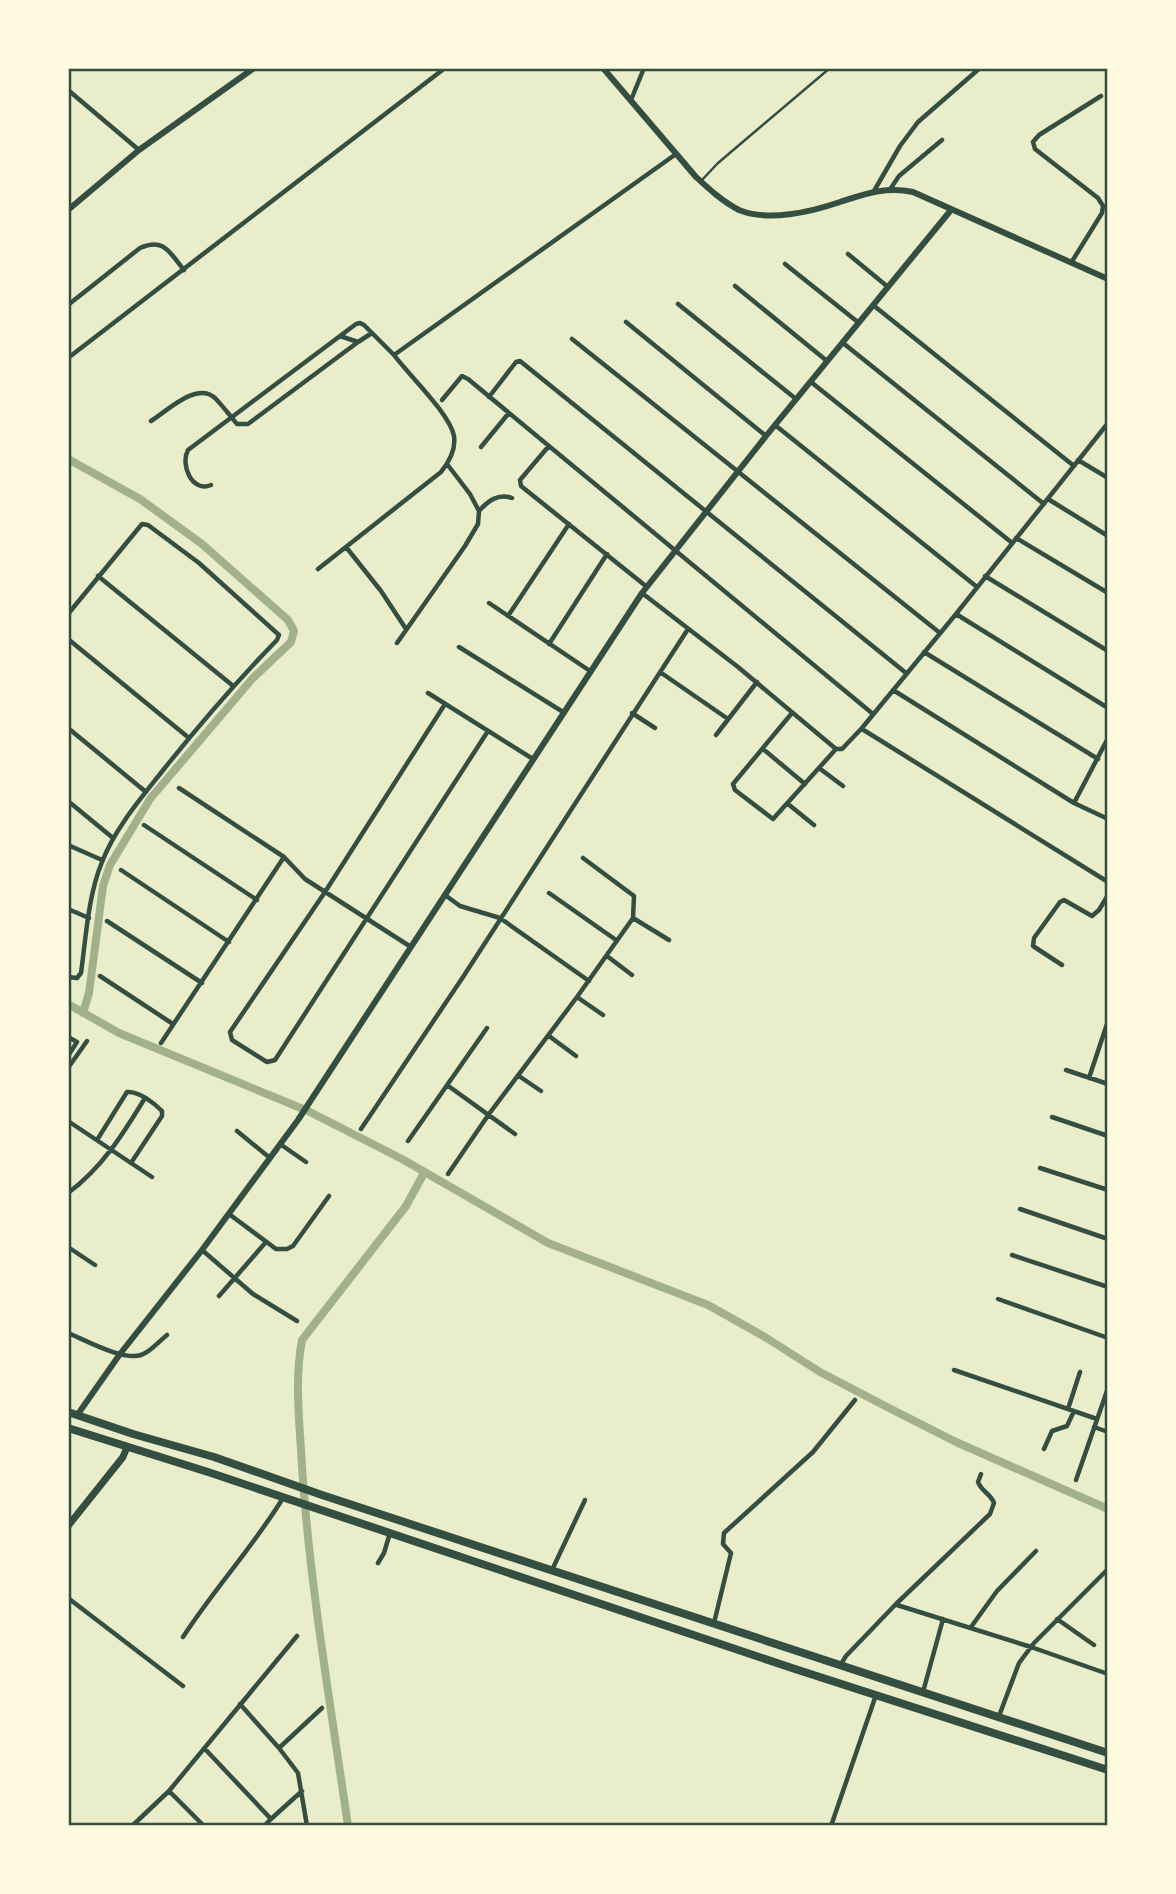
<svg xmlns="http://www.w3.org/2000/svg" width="1176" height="1894" font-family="Karla,sans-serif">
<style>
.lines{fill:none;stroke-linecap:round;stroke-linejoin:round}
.canal{stroke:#a3b18a;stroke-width:8}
.service{stroke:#344e41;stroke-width:2.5}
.minor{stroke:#344e41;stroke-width:4.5}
.tertiary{stroke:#344e41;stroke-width:6}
.secondary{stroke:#344e41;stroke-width:7}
.primary{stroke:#344e41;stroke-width:8}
.neatline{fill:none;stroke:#344e41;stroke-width:2.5}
</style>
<rect width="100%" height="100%" fill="#e9edc9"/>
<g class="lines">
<!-- canal -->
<path class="canal" d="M68,459L140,499L202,544L288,620L294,631L291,642L252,679L150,799L110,865L103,886L89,993L83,1013
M68,1004L119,1033L308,1111L402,1159L548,1243L708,1305L765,1337L820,1372L889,1408L956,1442L1108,1509
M348,1826C331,1707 310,1587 302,1467C300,1425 294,1382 302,1340L406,1206L424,1173"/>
<!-- service -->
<path class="service" d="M701,181L718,163L830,68"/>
<!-- minor -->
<path class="minor" d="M68,90L139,150
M631,100L644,68
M891,188L899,176L942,140
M874,191L900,146L918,122L980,68
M848,254L888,287
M1071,263L1102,213L1103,206L1098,198L1035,149L1033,142L1039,135L1101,96
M785,264L859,323
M735,286L827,361
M678,304L796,399
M68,305L140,248C164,237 170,253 184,270
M873,305L1074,466
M626,322L766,436
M340,336L358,342L372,333
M572,339L940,633
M843,343L1044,504
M68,358L445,68
M811,382L1011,542
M489,397L516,362L520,361L906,673
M442,400L462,376L468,379L873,714
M151,421C167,411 197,381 215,398C223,406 230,416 237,424H248L358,342
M775,425L977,587
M481,447L508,414
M548,447L520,480L521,486L647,587
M1078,460L1108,478
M211,485C192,493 180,465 188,450L356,324L360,323L364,325L394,355L676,154
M1048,499L1108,536
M479,511C488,501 498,493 512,498
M1016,538L1108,593
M346,547L381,591L406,629
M318,569L441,472C449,462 456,449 454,436C450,414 408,374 394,355
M98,576L232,685
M985,576L1108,651
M642,593L738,667L836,749H842L862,728L956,614L1108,423
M489,603L590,671
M68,614L142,524L148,525L199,563L279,635L277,640C237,681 200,724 164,769C142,797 115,828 102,862C88,896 86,937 81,973L77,978L68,977
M956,614L1108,708
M508,616L569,524
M68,639L189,738
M397,643L465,546L478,524L479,511L470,494L447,464
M549,644L607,554
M459,647L563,712
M924,652L1098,759
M660,672L728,719
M893,690L1074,803L1108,819
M428,693L533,759
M445,704L325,892L230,1032L232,1040L267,1062L275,1060L488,731
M632,713L655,728
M792,713L733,784L735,790L773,819L836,749
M68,728L146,792
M862,729L1108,882
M716,735L757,682
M763,749L805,784
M819,768L843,786
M179,788L284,857L305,879L411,947
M68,801L113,838
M1074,803L1108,738
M788,804L814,825
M144,825L257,900
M68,845L102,860
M121,870L229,942
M549,893L616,940
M445,895L460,906L500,918L589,981
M68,909L89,918
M633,918L669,940
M107,921L202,983
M607,956L632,975
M1062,965L1033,946L1034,938L1060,902L1064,900L1092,916L1099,910L1108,895
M100,976L173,1024
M577,997L603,1015
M549,1036L576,1056
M68,1037L77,1042L68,1056
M161,1043L284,857
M68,1068L87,1041
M1066,1070L1108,1084
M519,1076L541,1091
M1089,1078L1108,1021
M447,1085L515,1134
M1052,1117L1108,1136
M68,1121L152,1177
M361,1129L463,977L688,629
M237,1131L270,1158
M97,1140L127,1092C139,1091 154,1103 162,1111V1116L131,1163
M408,1141L487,1028
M280,1144L306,1162
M1040,1168L1108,1190
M448,1174L489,1114L577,997L633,918L634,896L583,858
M68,1193C102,1168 123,1134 145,1098
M1020,1209L1108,1239
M229,1214L276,1249H287L293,1246L329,1196
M68,1247L95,1265
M202,1250L253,1294L297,1321
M1012,1255L1108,1287
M219,1296L266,1242
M998,1299L1108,1338
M68,1333C85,1340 123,1361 141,1355C151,1352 159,1341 167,1335
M954,1370L1097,1419
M1068,1409L1080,1372
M1094,1427L1108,1432
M1044,1449L1052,1431L1067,1426L1074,1411
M1076,1480L1108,1388
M378,1563L384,1553L390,1533
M552,1570L585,1500
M68,1598L183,1686
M897,1605L1031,1647L1108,1674
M1057,1619L1094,1645
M714,1623L731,1553L723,1544L724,1533L813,1452L855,1400
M971,1627L997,1591L1036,1551
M183,1637C214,1589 253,1547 283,1498
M841,1664L846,1656L896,1604L990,1514L994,1503C991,1494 981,1491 978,1482L981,1474
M923,1692L943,1619
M240,1704L279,1748L298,1773L307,1826
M999,1716L1019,1663L1034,1643L1108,1569
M279,1748L322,1708
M205,1749L271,1819L264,1826
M169,1791L204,1826
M271,1819L302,1791
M132,1826L169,1791L297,1636
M831,1826L876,1695"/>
<!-- tertiary -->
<path class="tertiary" d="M603,68L696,177C709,189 723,202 739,210C768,222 811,212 840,202C865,194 886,186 913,192L1108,279
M68,210L139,150L254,68
M78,1414L120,1354L202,1250L298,1120L642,593L766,436L951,210"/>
<!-- secondary -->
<path class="secondary" d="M68,1526L123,1457L127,1447"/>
<!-- primary -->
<path class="primary" d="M68,1412L133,1434L214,1457L322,1495L1108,1753
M68,1428L208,1472L795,1669L1108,1770"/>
</g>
<!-- border -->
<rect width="1176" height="1894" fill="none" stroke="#fefae0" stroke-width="140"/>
<rect x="70" y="70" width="1036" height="1754" class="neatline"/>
</svg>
